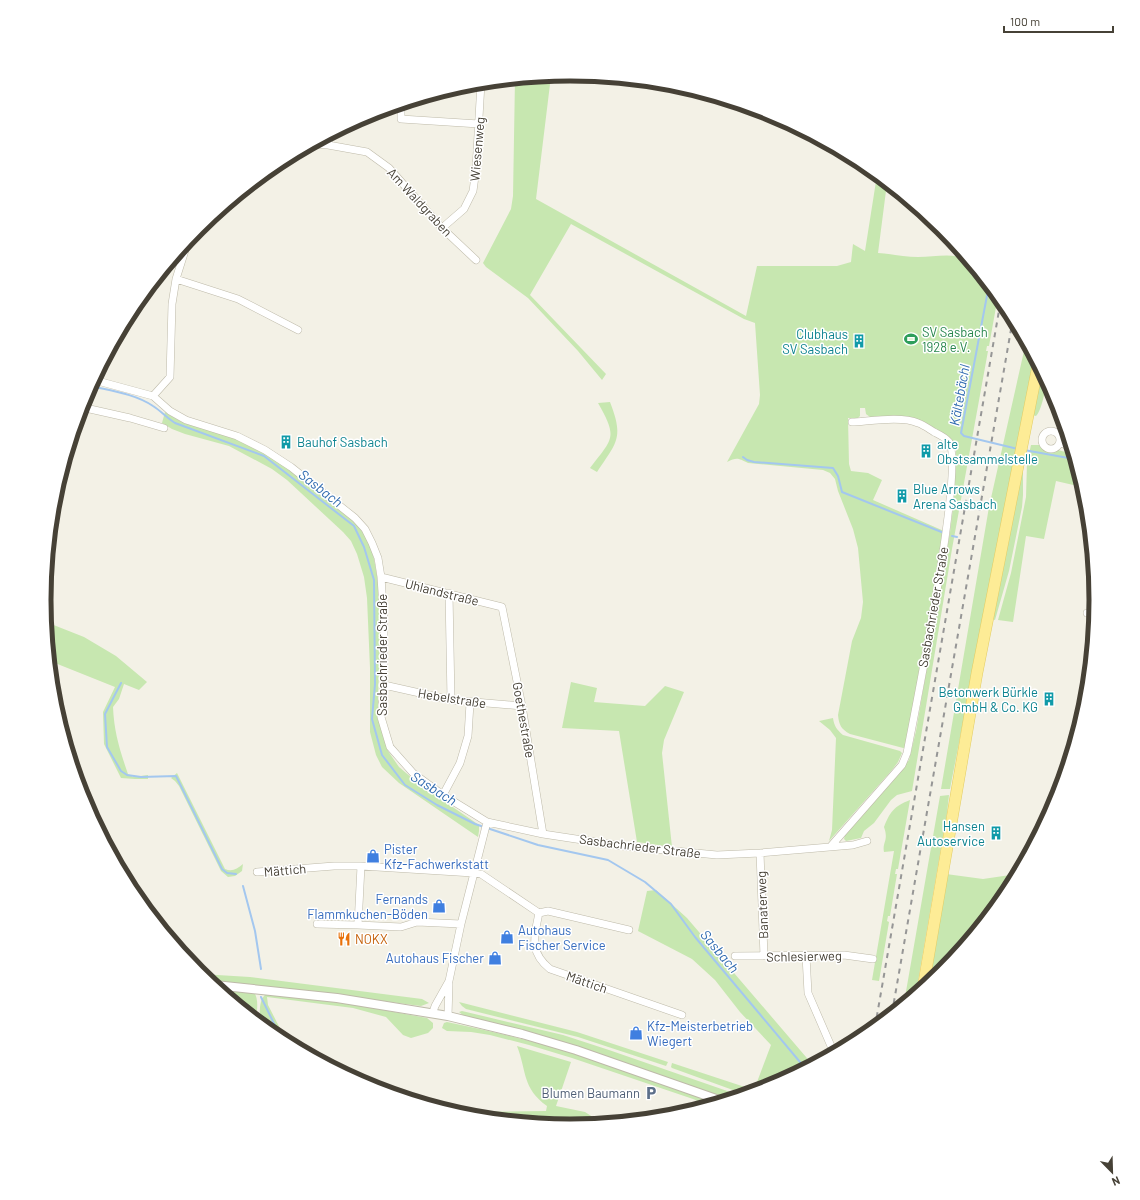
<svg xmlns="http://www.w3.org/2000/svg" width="1140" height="1200" font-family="Barlow,sans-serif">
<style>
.green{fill:#c7e7b0}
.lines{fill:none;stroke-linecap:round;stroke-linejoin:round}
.stream{stroke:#a3c7ef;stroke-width:2}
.minor-casing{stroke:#bebaa9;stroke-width:8}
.tertiary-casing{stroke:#bebaa9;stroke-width:10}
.primary-casing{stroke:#e2cc65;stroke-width:12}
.minor{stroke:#fff;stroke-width:7}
.tertiary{stroke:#fff;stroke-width:8}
.primary{stroke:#fdec96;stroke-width:11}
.rail{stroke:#969696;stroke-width:2;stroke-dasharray:5 5;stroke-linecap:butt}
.labels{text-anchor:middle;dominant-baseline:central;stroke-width:3;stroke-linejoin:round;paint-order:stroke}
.street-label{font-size:13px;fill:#464136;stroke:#fff}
.leisure-label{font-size:13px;fill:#27864d;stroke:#fff;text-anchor:start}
.culture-label{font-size:13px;fill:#0d838f;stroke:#fff;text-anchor:end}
.shop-label{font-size:13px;fill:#366cbe;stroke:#fff;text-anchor:start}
.food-label{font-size:13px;fill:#c56008;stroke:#fff;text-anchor:start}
.service-label{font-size:13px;fill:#4e5e75;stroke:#fff;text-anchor:end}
.water-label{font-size:14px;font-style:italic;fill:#306bb0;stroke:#fff}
.rim{fill:none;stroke:#464136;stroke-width:5}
</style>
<rect width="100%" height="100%" fill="#f3f1e6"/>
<!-- green -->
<path class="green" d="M551,76L536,199L746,316L757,266H837L851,262L853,244L865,251L877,175L887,183L878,253C891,254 905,257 918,257C935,257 953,252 968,260L998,296L989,346H987L986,351H988L952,549L912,791L897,795L891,800L874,823L864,831L861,838L846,841L844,839L845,835L852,825L909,760L916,731L950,532L953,508L956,448L951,440L917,419L899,416L870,417L866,414L865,408H860V416L858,418H848L849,464L851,471L868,473L882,480L873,500L944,531L907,749L850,734C841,729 839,725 838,715L852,641L861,618L863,602L858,548L853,529L838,491L835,479L830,473L823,470L748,463C738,458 737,457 727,462L759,404L760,395L755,323L744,319L571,224L530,295L606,374L602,380L578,351L528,298L486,267L483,263L511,209L513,196L515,79Z
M1026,342L1034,357L950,789H941L989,507Z
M1041,370C1043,374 1046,378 1046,382C1046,389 1041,412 1036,416L1032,415Z
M610,402C624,438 617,442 597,472L590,468C613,438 618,438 598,403Z
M165,412L180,421L238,439L262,452L286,466L361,527L369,541L374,559L378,581L380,641L378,699L380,724L388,751L399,767L419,784L479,825V831L478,837L399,783L382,767L376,755L370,732V668L367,598L364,577L357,554L351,541L343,532L287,480L272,469L229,446L185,434L172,429L162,423Z
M1031,445H1039L1073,454L1082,487L1056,481L1044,539L1026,536L1013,622L998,620L1011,573L1026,497L1027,463Z
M1023,468V495L1022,507L1009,571L995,620L992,619Z
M46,622L84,637L116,656L147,682L139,690L124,684L119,699L113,707C114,732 120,751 128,774L133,777L148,775V779H135L121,778L104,744L103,712L115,687L50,661Z
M571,682L597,688L594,702L645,706L665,686L684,692L664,740L662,753L672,847L637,842L619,731L562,728Z
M833,718C834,726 837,730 843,735L900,751L902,753L898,762L892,770L829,841L832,830L836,738L830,730L819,721Z
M177,773L225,869C232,872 237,869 243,864L242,871L235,876L228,877L221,871L179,786L175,781L171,778Z
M949,795L947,813L916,993L904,1003L940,796Z
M910,800L898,869H896L895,874H897L890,916H888L887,921L889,922L879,981L872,980L894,851L884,852C882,842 889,841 884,827C890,812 894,806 910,800Z
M946,874L983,879L1017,874L1007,892L942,972L927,984Z
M656,890L687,918L812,1064L771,1086L744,1094L672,1068L671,1067L672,1063L754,1090L771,1045L740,1012L715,980L692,959L638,931L647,891Z
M201,974L250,977L422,999L429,1003L421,1006L282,988L210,982Z
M219,989L254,992C259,1000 257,1010 256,1020Z
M267,993L334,1001L427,1018L433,1023V1028L428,1033L411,1038L403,1035L386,1017L353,1008L267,997L268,1005L287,1042L278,1037L260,1023C260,1012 258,1000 267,993Z
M459,1002L577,1032L668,1062L666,1066L578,1037L466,1009L462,1006Z
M462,1011L563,1035L609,1050L733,1093L739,1096L729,1099L560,1042L464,1016L459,1012Z
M447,1022C486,1030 525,1039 563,1050C615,1065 666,1085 717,1102L707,1105L693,1099L572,1058L529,1045L490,1035L471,1032L447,1031L442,1028L444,1023Z
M517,1046L571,1062L556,1106L585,1112L602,1123L570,1126L467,1116L455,1112L546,1111L547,1106C522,1088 527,1072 517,1046Z"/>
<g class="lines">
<!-- stream -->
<path class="stream" d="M989,285L961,433L964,436L1018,449
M91,386C112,391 135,394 153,406C161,411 167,418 175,423L264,456L354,526L364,547L374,580L375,684L372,719L382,755L405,785L437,805L475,824L538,845L608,860L645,882L671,904L695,937L805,1068
M1024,450L1074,459
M743,457L747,460L754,462L833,468L838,476L842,492L944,533
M952,536L957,537
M121,683L105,714L107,747L121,771L127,775L141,777L176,776L222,869L227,873L236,874
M243,886L255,931L261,969
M261,997L282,1040"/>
<!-- minor casing -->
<g class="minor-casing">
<path id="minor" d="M401,104V119L479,124
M313,144L328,145L367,152L389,168L442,228L476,260
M328,145L330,135
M442,228L464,209L473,191L476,169L481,83
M176,279L238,299L298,330
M94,380L153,396L170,411L186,420L237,436L265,450L291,467L355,518L365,529L372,543L378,558L381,577L384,622V685L381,717L390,747L413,773L443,795L487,822L543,834L622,846L717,855L760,853L853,845L867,841
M153,396L170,377L172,304L176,279L188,241
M81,407L130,418L164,428
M1042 440a9 9 0 1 1 18 0a9 9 0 1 1-18 0Z
M1060,442L1071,448
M381,577L502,607L522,706L543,834
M449,593L451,700
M1087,613L1095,612
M384,685L451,700L522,706
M443,795L460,763L468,736L470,703
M831,846L902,765L907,753C915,711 965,465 949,442C945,437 940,435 934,432C929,429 924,425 918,423C902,416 871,421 852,422
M760,853L764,956
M361,866L358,925L401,927L417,922L461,924
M257,872L334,866H361L473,873L481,874L539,913
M317,924L358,925
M629,930L548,911L539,913C534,937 529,952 550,969L682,1015
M735,956L844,955L873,959
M806,956L808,993L834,1053
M433,1012L435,1006L449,981L461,924L487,822
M448,1016L449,984"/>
</g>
<!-- tertiary casing -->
<g class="tertiary-casing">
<path id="tertiary" d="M215,985L337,998L448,1016L522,1034L576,1050L722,1101"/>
</g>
<!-- primary casing -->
<g class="primary-casing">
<path id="primary" d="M923,988L977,673L1038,365"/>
</g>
<!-- minor -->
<use href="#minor" class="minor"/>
<!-- tertiary -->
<use href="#tertiary" class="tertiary"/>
<!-- primary -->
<use href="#primary" class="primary"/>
<!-- rail -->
<path class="rail" d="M892,1013L1013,318
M875,1027L1001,299"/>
</g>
<!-- icons -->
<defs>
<g id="stadium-bare" transform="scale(1.08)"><path d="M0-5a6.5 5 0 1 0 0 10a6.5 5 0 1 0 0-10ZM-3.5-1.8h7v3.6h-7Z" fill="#2e9e5b" stroke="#fff" stroke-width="2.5" paint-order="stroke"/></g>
<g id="building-bare" transform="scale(1.08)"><path d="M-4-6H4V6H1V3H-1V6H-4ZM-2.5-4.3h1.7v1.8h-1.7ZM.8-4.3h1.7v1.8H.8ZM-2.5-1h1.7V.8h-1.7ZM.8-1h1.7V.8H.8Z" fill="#0f9aa8" stroke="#fff" stroke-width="2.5" paint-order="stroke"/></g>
<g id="shop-bare" transform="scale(1.08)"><path d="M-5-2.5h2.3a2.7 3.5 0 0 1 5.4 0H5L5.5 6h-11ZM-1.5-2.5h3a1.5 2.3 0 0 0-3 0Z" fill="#3f7fe0" stroke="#fff" stroke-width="2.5" paint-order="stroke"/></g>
<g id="restaurant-bare" transform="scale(1.08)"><path d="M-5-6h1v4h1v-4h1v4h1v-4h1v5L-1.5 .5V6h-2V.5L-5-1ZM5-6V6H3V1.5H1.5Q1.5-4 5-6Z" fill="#e8710a" stroke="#fff" stroke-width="2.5" paint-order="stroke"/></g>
<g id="parking-bare" transform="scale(1.08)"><path d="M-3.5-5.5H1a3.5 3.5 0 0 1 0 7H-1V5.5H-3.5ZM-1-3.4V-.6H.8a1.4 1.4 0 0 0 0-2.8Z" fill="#5c6f8a" stroke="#fff" stroke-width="2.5" paint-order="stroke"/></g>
</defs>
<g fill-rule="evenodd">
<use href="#stadium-bare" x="911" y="339"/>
<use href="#building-bare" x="859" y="341"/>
<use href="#building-bare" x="286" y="442"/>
<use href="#building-bare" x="926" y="451"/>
<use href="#building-bare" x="902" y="496"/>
<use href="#building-bare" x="1049" y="699"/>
<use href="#building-bare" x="996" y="833"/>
<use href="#shop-bare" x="373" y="856"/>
<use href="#shop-bare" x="439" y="906"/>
<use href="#shop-bare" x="507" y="937"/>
<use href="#restaurant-bare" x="344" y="939"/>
<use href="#shop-bare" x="495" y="958"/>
<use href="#shop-bare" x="636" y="1033"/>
<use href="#parking-bare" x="651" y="1093"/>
</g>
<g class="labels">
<!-- street labels -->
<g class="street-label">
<text transform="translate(477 149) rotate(-85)">Wiesenweg</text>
<text transform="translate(420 202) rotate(47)">Am Waldgraben</text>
<text transform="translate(442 592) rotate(14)">Uhlandstraße</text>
<text transform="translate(933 607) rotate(-80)">Sasbachrieder Straße</text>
<text transform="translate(382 655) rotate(-90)">Sasbachrieder Straße</text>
<text transform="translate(452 698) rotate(9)">Hebelstraße</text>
<text transform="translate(524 720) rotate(80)">Goethestraße</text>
<text transform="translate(640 846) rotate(7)">Sasbachrieder Straße</text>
<text transform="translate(285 870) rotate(-5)">Mättich</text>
<text transform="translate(762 905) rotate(-92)">Banaterweg</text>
<text transform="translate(804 956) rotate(-1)">Schlesierweg</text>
<text transform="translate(587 982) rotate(19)">Mättich</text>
</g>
<!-- leisure labels -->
<g class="leisure-label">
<text x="922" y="332">SV Sasbach<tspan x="922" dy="15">1928 e.V.</tspan></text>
</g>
<!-- culture labels -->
<g class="culture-label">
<text x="848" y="334">Clubhaus<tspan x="848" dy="15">SV Sasbach</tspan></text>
<text x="297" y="442" text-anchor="start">Bauhof Sasbach</text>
<text x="937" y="444" text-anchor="start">alte<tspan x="937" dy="15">Obstsammelstelle</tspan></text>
<text x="913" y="489" text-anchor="start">Blue Arrows<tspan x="913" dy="15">Arena Sasbach</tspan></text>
<text x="1038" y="692">Betonwerk Bürkle<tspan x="1038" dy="15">GmbH &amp; Co. KG</tspan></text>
<text x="985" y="826">Hansen<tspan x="985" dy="15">Autoservice</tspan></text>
</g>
<!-- shop labels -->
<g class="shop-label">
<text x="384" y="849">Pister<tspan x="384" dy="15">Kfz-Fachwerkstatt</tspan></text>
<text x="428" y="899" text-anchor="end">Fernands<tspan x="428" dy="15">Flammkuchen-Böden</tspan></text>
<text x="518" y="930">Autohaus<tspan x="518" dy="15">Fischer Service</tspan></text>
<text x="484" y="958" text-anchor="end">Autohaus Fischer</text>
<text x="647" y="1026">Kfz-Meisterbetrieb<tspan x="647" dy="15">Wiegert</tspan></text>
</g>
<!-- food labels -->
<g class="food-label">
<text x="355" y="939">NOKX</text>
</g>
<!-- service labels -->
<g class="service-label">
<text x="640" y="1093">Blumen Baumann</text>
</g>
<!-- water labels -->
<g class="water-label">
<text transform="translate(959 395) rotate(-80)">Kältebächl</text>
<text transform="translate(321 488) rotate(38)">Sasbach</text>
<text transform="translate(434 788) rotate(32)">Sasbach</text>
<text transform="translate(720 951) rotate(50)">Sasbach</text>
</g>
</g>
<!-- crop -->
<path d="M0 0H1140V1200H0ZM51 600a519 519 0 1 1 1038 0a519 519 0 1 1-1038 0Z" fill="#fff" fill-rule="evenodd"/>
<path class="rim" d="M51 600a519 519 0 1 1 1038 0a519 519 0 1 1-1038 0Z"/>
<!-- north arrow -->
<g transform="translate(1112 1172) rotate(157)" stroke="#ffffff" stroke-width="3" paint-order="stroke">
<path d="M0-3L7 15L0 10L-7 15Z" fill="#464136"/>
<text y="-6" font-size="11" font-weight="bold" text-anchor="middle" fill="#464136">N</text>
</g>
<!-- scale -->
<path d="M1004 26v6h109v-6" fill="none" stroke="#464136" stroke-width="2"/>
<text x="1010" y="26" font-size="12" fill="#464136" stroke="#ffffff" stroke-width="3" paint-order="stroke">100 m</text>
</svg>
